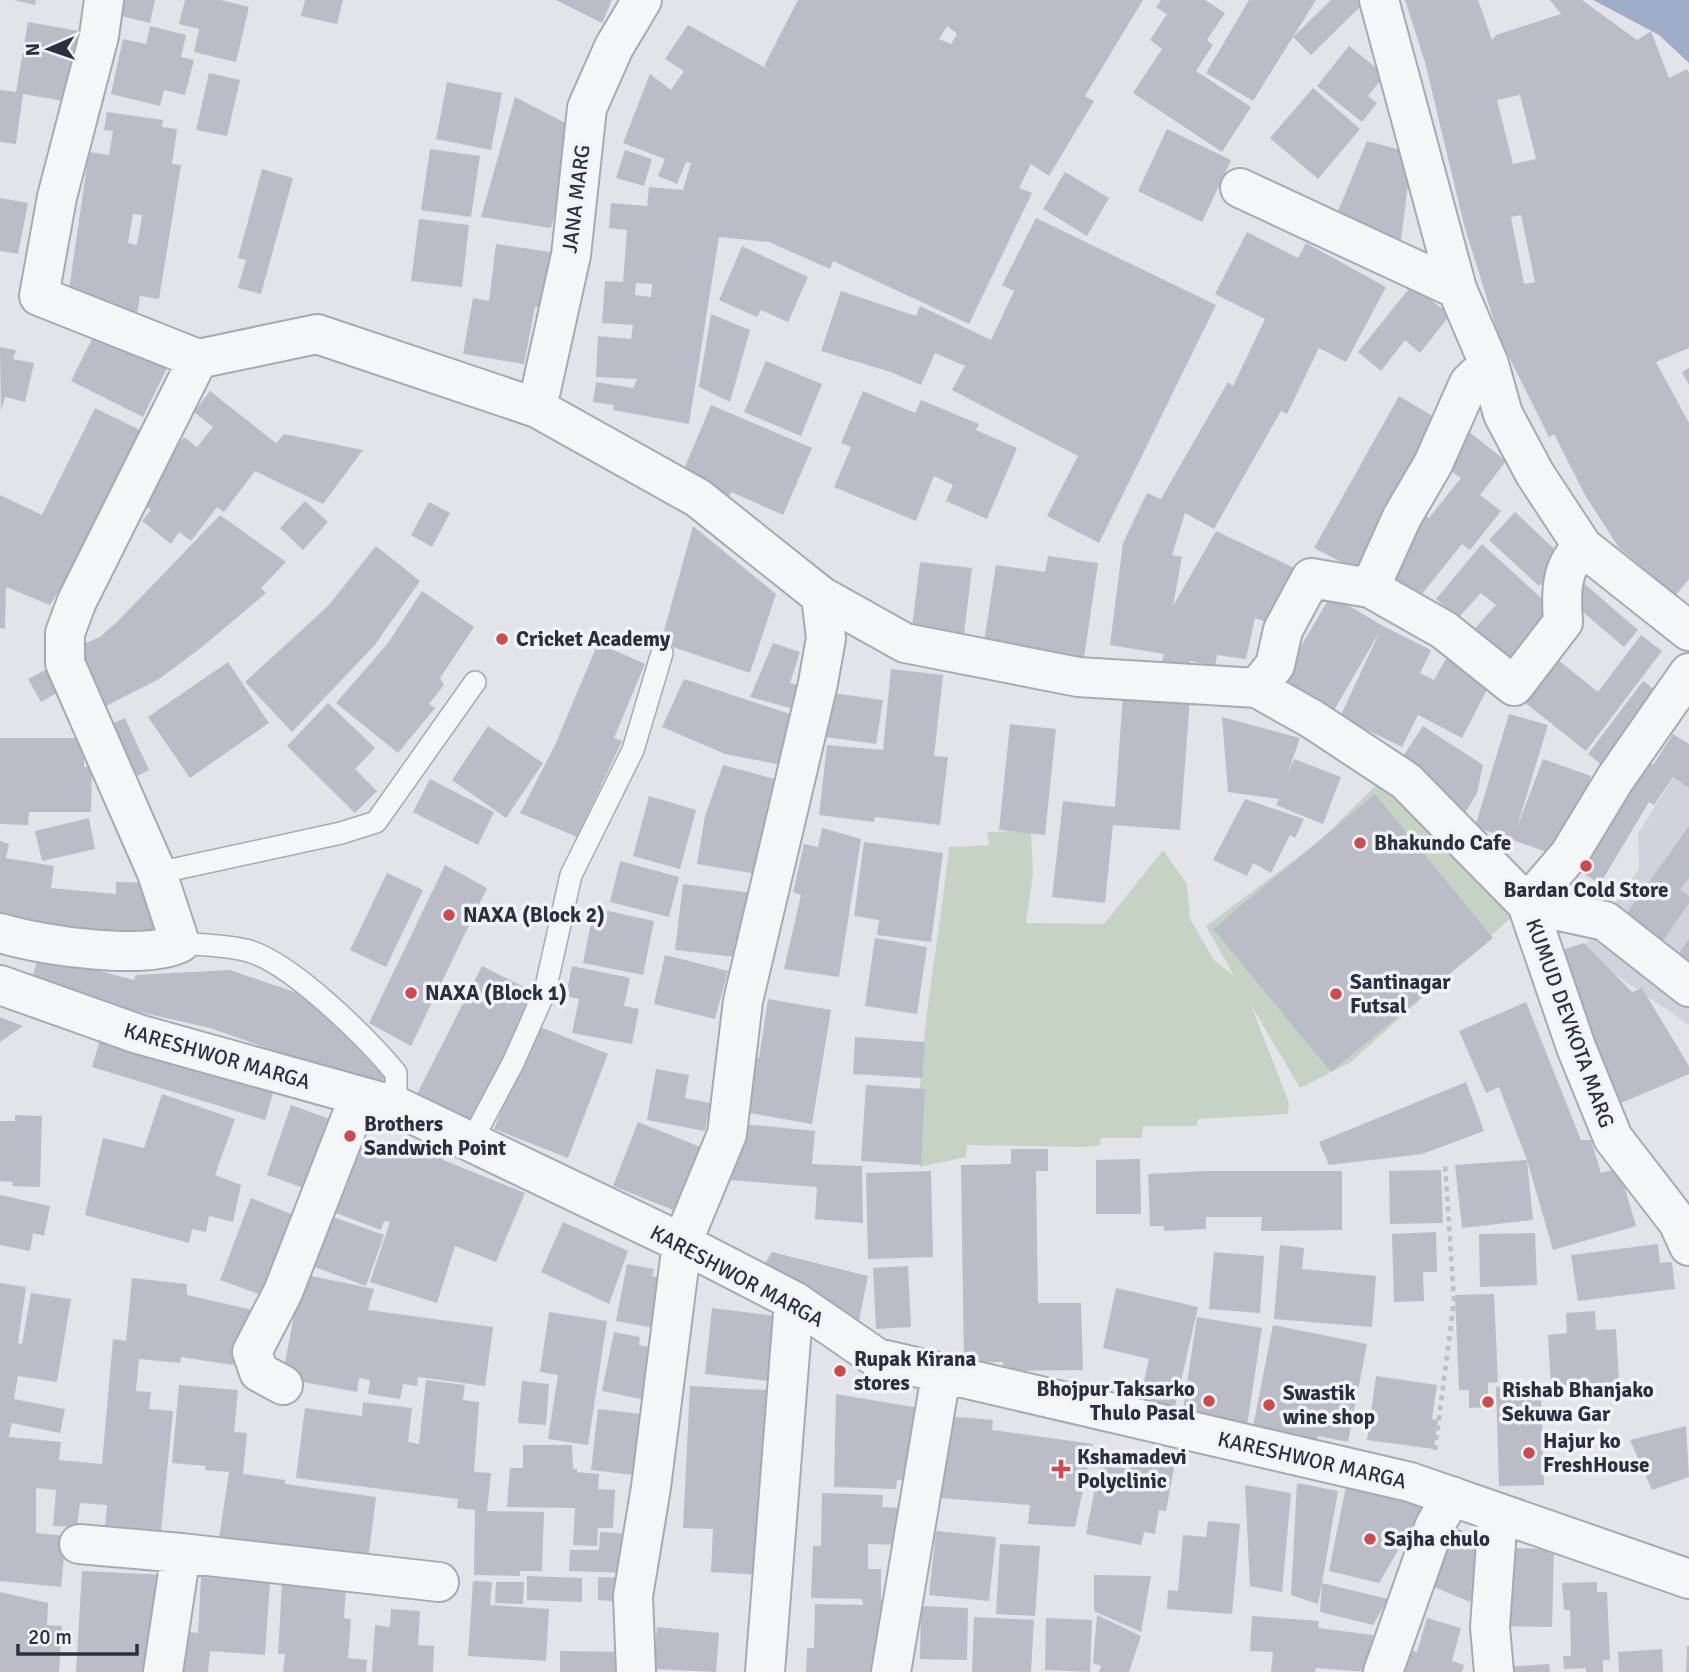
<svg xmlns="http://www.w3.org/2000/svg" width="1689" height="1672" font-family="Signika,sans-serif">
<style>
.built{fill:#d0d3dc}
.green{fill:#c6d3c4}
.water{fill:#9fadc8}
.building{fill:#babdc7;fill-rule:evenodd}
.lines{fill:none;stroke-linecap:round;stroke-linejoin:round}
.lane-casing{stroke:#a7aab4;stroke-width:24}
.street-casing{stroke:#a7aab4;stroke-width:42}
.path{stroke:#bcbfc5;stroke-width:4.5;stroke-dasharray:5 5;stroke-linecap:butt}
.lane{stroke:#f5f6f8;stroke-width:21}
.street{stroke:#f5f6f8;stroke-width:38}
.poi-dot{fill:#c94d4f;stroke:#f2f3f7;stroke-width:2.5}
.labels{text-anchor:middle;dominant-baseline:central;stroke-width:7;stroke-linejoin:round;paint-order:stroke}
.street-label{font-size:21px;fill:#2b3041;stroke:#f2f3f7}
.poi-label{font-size:21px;font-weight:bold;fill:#2b3041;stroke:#f2f3f7;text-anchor:start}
</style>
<rect width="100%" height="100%" fill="#e2e4ea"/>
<!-- built -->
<path class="built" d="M1689,753V1025L1581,951L1639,869L1638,833Z"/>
<!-- green -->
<path class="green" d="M1389,772L1515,914L1351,1062L1300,1088L1251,1005L1289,1103L1288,1114L1198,1119L1196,1126H1143L1142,1138H1101L1100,1145L1087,1147L967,1145L966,1157L920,1167C913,1060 938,954 949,847L989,845L987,832L1031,831L1033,874L1026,923L1104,924L1163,850L1187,884L1190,919L1214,960L1234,976L1206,926L1320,841Z"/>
<!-- water -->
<path class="water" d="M1593,0H1689V63L1659,35Z"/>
<!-- building -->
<path class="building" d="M14,0H36L35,5Z
M112,0H155L150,23L109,13Z
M185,0H221L249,7L236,62L194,52L199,29L179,24Z
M305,0H343L337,24L301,16Z
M556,0H612L602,23Z
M798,0H1143L1085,96L1094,101L1049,176L1031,164L1019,188L1032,193L969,324L833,261L830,269L769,242L719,237L689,424L613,410L614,405L593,402L596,382L633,388L637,379L596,377L598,336L631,339L633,325L602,323L605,281L623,282L627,230L609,228L611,203L647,206L649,187L683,190L691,163L686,162L677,184L658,176L665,159L623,143L650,74L671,90L684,71L665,59L688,25L771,71L764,66ZM947,26L957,34L951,44L939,39ZM636,283L652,284L651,297L635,295Z
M1161,0H1205L1225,13L1207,40L1213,45L1196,71L1251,107L1222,152L1133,93L1162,49L1150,40L1167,14L1156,7Z
M1249,0H1316L1253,101L1206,73Z
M1331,0H1367L1311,55L1293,37Z
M1405,0H1478L1492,40L1496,35L1561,14L1550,0H1582L1637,40L1651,31L1669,78L1687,69L1689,73V348L1656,362L1689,423V579L1671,601L1644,579L1649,573L1619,548L1585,495L1554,434L1549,437L1499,337L1464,225L1425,62ZM1520,95L1536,159L1513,164L1497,100ZM1521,215L1535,282L1524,284L1511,217Z
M28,22L79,31L73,70L76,103L23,94L16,144L0,142V90L16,92Z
M150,26L186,35L181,57L194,60L185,95L164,90L160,106L111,94L123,39L146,44Z
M1349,46L1385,75L1368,96L1377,103L1362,122L1317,86Z
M209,73L240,80L227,136L196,130Z
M447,82L502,93L491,150L436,139Z
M1313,88L1360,129L1318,179L1270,138Z
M515,97L571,126L569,160L551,228L481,217Z
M107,112L163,120L162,127L177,129L172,164L181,165L159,299L140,296L137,314L67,303L89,152L109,155L113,131L104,130ZM133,214L142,215L137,245L128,243Z
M1167,129L1231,160L1202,222L1138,191Z
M1367,141L1412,153L1400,248L1334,221Z
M430,149L480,156L471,217L421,210Z
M625,150L652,159L644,186L616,178Z
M262,169L293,178L261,294L238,288L246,260L238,258Z
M1065,172L1109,198L1087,236L1043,209Z
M0,198L28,203L18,254L0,251Z
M1036,218L1216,305L1099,543L1047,516L1078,456L952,390L965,366L935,353L921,385L891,372L821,351L841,291L916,316L920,306L991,340L1014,291L1002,285Z
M419,219L469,225L462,287L411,281Z
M1247,232L1298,258L1306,243L1386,287L1346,362L1319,348L1287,414L1281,411L1214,529L1185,513L1172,555L1182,557L1173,606L1216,531L1303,572L1277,626L1255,618L1246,659L1217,655L1215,667L1190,661L1187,677L1160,670L1164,654L1110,645L1123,543L1147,493L1161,499L1228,382L1233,386L1265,319L1215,294Z
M496,244L557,253L550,308L535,307L524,364L463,354L473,298L489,301Z
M742,246L808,277L788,322L761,310L757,317L719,300Z
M1412,285L1450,315L1420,353L1405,340L1381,371L1358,352Z
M711,314L750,330L730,402L699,387Z
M95,333L167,368L143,417L71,381Z
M0,347L16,350L13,359L34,363L25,402L5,397L1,411Z
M766,361L822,384L801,436L744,412Z
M1689,368V385L1682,372Z
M210,391L276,443L284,434L363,450L323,504L255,471L224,512L217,507L191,541L179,532L171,544L142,521L151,510L137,499L184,437L197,447L213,427L194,412Z
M863,391L915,413L921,400L979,424L976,430L1017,448L987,519L946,501L953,485L934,476L916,521L834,487L851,447L841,443Z
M1399,396L1446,424L1367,575L1314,548Z
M711,405L812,448L783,515L731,492L727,501L679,481Z
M95,408L152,436L72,586L64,582L50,605L6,587L5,629L0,628V495L42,515Z
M1463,427L1506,461L1480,495L1501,511L1470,550L1462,544L1418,599L1381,570L1424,514L1429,518L1461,478L1437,461Z
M305,501L328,522L303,550L280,528Z
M429,502L450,513L432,547L411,535Z
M1515,512L1564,558L1539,586L1489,540Z
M220,515L286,562L261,588L266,593L202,647L159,679L104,707L77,647L100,637L118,621Z
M693,526L776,594L750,673L667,645L671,633L664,631Z
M1482,544L1560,615L1511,671L1470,634L1496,605L1481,593L1458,618L1436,599Z
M376,546L420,581L374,646L292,732L245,682L328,606Z
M1048,556L1098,563L1084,658L984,642L996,565L1045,572Z
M920,562L972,568L964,634L912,628Z
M1579,579L1638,630L1624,647L1564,596Z
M422,591L474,627L440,678L444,685L429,704L435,708L398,753L336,703L388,643Z
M1331,595L1383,626L1431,650L1420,673L1434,680L1447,657L1492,680L1462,738L1418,715L1402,747L1340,717L1380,631L1333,712L1281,680Z
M1641,635L1662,651L1586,751L1519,698L1548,652L1598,692Z
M598,643L645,664L614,738L622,741L577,837L520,813L555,745Z
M773,643L800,652L790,683L807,688L801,711L750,697Z
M228,662L269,723L190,778L148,717Z
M51,667L63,689L41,702L28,679Z
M891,669L943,675L934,756L948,757L940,825L875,817L874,822L819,815L827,745L883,750Z
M684,679L796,716L787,766L725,754L662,727Z
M1643,681L1659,693L1604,767L1588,754Z
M832,693L883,700L876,744L826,737Z
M1123,694L1190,699L1180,830L1113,825L1105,903L1052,897L1063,801L1115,807Z
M328,703L375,748L355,769L377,791L355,813L287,746Z
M1509,714L1548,725L1516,830L1543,759L1591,776L1561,857L1475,827Z
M1222,717L1300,738L1287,775L1294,759L1341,777L1323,824L1276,805L1279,799L1228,792Z
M125,718L149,770L126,782L100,729Z
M1010,724L1056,729L1045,835L999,830Z
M488,726L543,763L506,818L452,780Z
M1423,726L1483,765L1477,793L1464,815L1398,764Z
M1673,734L1689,744V788L1673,777L1654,805L1649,802L1600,884L1570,865L1646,761L1653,765Z
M0,738H84V767H92L91,812H29L28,825L0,824Z
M723,765L782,781L757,874L697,864L705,816Z
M430,779L494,812L478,845L413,812Z
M1375,794L1493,938L1331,1072L1213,929Z
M649,796L696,810L680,869L633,856Z
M1245,799L1304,819L1295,838L1290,835L1271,873L1253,863L1247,876L1213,860Z
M89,818L95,849L42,861L35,831Z
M1689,826V878L1680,890L1689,896V903L1656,951L1619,924Z
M822,828L861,839L839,977L784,969L801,895L793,892L804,844L818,847Z
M0,841L9,844L6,858L54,866L51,888L116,894V882L156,883L154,932L113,931L112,939L0,926Z
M864,842L943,853L931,942L877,935L879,920L854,916Z
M620,861L679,877L669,917L610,902Z
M445,865L487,888L411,1046L369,1023Z
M387,873L423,890L386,967L350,950Z
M683,884L752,893L743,958L675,950Z
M594,908L654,921L643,975L583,963Z
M875,938L927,947L917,1014L865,1006Z
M1689,939V978L1671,965Z
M1584,943L1632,992L1642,988L1689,1066V1074L1614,1106L1559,951Z
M39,955L134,980L136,975L230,970L312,998L385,1075L381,1088L210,1028L29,987Z
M665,955L728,971L715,1019L654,1004Z
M482,966L538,994L471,1125L416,1096Z
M572,966L630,978L624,1006L639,1009L632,1044L572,1033L579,999L566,996Z
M768,999L831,1010L812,1124L744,1112L753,1057L759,1058Z
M1526,1002L1581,1140H1591L1601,1173L1619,1168L1636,1226L1553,1250L1527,1160L1533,1220L1462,1228L1455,1165L1527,1160L1499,1087L1486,1093L1459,1031Z
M0,1017L23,1026L0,1042Z
M535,1025L608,1054L568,1158L494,1129Z
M102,1033L275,1087L265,1120L92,1067Z
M855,1037L925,1042L922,1078L853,1074Z
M656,1069L689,1075L685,1098L710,1103L705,1131L647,1120Z
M1466,1082L1484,1131L1422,1154L1329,1165L1319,1142Z
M866,1085L925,1089L921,1165L861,1161Z
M162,1094L235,1119L215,1175L241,1185L233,1222L209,1216L206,1232L192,1229L189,1243L85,1215L103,1138L144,1148Z
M291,1105L343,1124L318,1193L267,1175Z
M15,1115L42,1116L40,1187L12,1186L13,1182L0,1181V1121H15Z
M638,1122L713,1152L688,1216L613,1186Z
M734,1123L815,1131L812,1164L862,1166L863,1223L815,1219L817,1187L729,1180Z
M413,1141L446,1153L443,1160L525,1193L496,1262L455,1246L437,1303L370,1282L390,1222L384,1221L381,1230L336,1213L364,1142L407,1158Z
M1011,1149H1048V1171H1036L1038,1303H1081L1083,1370L1003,1371V1362L964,1363L961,1165L1011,1164Z
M1140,1159L1141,1214H1096V1160Z
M1441,1170L1443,1223L1390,1224L1389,1171Z
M931,1171L933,1257L868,1259L866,1173Z
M1206,1171H1342V1230L1261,1231L1262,1217H1206V1229L1164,1231V1226H1150L1148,1174Z
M0,1195L50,1206L44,1236L33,1233L30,1251L0,1245Z
M251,1198L291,1214L280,1243L294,1247L275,1300L220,1280Z
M333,1217L384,1235L366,1286L315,1267Z
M563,1222L628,1251L609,1304L541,1272Z
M1436,1232L1437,1272H1423L1424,1301L1394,1302L1392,1234Z
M1535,1233L1537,1285L1480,1287L1479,1234Z
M1658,1244L1660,1263L1672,1262L1675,1289L1578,1301L1571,1255Z
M1280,1245L1304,1248L1302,1269L1376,1276L1372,1327L1274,1319Z
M772,1252L868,1276L857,1330L758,1274Z
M1214,1252L1264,1256L1260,1313L1209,1309Z
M627,1264L654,1269L652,1276L674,1281L665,1330L616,1321Z
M908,1266L911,1327L876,1329L873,1268Z
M302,1274L374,1289L368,1310L493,1327L485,1386L418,1377L417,1386L403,1384L400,1399L368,1394L370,1380L359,1378L357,1392L282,1378Z
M132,1278L187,1284V1295L257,1311L239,1341L233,1365L181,1357L180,1363L139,1359L136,1391L151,1392L149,1409L173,1411L161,1531L144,1530L143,1543L104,1539L107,1505L80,1503L77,1527L53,1526L56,1490L36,1488V1533L66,1536L61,1587L0,1581V1283L26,1287L18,1343L22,1344L31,1293L71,1299L57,1382L18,1376L14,1399L65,1409L60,1433L12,1423L9,1437L61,1442L59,1460L102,1464L113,1339L126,1341Z
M1116,1288L1198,1307L1175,1407L1140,1399L1149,1359L1103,1348Z
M1494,1294L1498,1382L1488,1383V1407L1469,1408V1390H1459L1455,1295Z
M712,1308L784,1317L777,1382L705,1374Z
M1595,1311L1596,1330L1616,1329L1619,1382L1551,1386L1548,1335L1567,1333L1566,1313Z
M549,1312L607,1321L588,1445L548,1439L558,1375L540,1372Z
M1197,1317L1262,1328L1247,1426L1182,1416Z
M1273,1325L1367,1344L1348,1442L1318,1436L1316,1444L1252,1432Z
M614,1332L640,1337L639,1345L661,1350L651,1401L602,1391Z
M1376,1376L1437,1385L1432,1419L1438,1420L1434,1449L1367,1440Z
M426,1380L465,1385L463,1400L479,1402L474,1472L491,1473L487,1511L544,1512L542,1571H520V1576L474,1575L475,1510L457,1508L458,1499L296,1478L305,1408L362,1416L363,1402L412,1408L408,1442L419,1444Z
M522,1381L549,1384L546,1425L518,1423Z
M179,1385L238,1390L234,1432L247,1433L243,1474L285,1480V1484L376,1497L368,1560L217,1552L229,1472L205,1470L206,1466L172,1463Z
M690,1386L783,1391L765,1575L711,1572L713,1529L683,1528Z
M1517,1386V1393L1541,1392L1544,1485L1499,1486L1496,1387Z
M836,1394L925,1409L919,1481L897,1480L896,1489L834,1487Z
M598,1409L658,1416L650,1477L591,1470Z
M946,1416L993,1420L992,1430L1093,1444L1075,1527L1028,1524L1030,1505L940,1498Z
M1686,1426L1689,1477L1652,1490L1630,1440Z
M523,1445H572L573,1469H577V1472L599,1474L598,1489L615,1490L613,1528H598L597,1546L573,1545L575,1508L507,1507L510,1468H523Z
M1131,1454L1175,1463L1166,1511L1159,1510L1155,1534L1144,1532L1141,1545L1086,1534L1100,1463L1128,1469Z
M1348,1476L1424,1506L1379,1583L1329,1571Z
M1297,1483L1338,1491L1322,1583L1388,1599L1373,1625L1320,1612L1322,1583L1318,1604L1291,1595Z
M1245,1485L1291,1493L1282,1592L1250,1586Z
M822,1493L883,1495L882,1507L906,1508L905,1545L868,1544V1569H881V1600H888L887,1672H806L807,1648H814L815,1604L863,1605L862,1599L811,1598L813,1546H821Z
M1208,1521L1240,1524L1232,1614L1167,1609L1168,1590L1178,1591L1183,1535L1206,1537Z
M1452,1526L1482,1539L1474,1557L1483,1561L1471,1588L1476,1590L1470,1602L1427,1584Z
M936,1531L996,1537L989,1601L929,1595Z
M600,1532L632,1534L628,1573L569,1571L570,1550H599Z
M1000,1544L1040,1546L1035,1616L996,1614Z
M1503,1548L1554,1549L1552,1627L1501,1626Z
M82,1571L165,1575L162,1632L148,1631L147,1640H152L149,1672H76Z
M1094,1575L1151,1576L1141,1632L1094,1611Z
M527,1576L582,1578V1602L527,1600Z
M201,1577L270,1582L265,1655L210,1651L208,1672H174L176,1631L198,1633Z
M598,1577L629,1578L628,1602L598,1600Z
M473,1581L492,1582L490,1605L549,1609L546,1661L468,1656Z
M496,1582H524L523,1604L495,1603Z
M1597,1582V1592H1607L1610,1660H1603V1672H1586V1668L1564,1669L1563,1656H1571L1570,1610H1564L1562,1583Z
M282,1583L346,1587L344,1618L351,1619L348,1658L367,1660L366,1672H283L285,1654H278Z
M0,1592L48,1603L47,1625L62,1626L59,1672H0Z
M921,1606L968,1608L967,1660L920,1659Z
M391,1609L420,1611L418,1645L434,1646L433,1672H372L375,1625L390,1627Z
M1097,1615L1141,1636L1129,1672H1099L1101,1666L1093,1663Z
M1252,1616L1319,1621L1318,1628L1373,1635L1368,1672L1316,1668L1315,1672H1271L1273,1652L1250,1651Z
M974,1617L1034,1620L1031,1672H972Z
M1046,1618L1092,1620L1090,1672L1045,1670Z
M1427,1618L1461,1628L1452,1661L1464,1665L1462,1672H1397L1404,1648L1417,1652Z
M657,1627L719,1633L716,1672L653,1669Z
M1687,1646H1689V1672H1686Z
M1662,1649L1663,1672H1619L1618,1652Z
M560,1651L629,1652V1672H560Z
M1549,1664L1550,1672H1506L1505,1667Z"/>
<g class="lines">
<!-- lane casing -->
<g class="lane-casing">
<path id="lane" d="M157,873L341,833L376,822L475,682
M180,943C201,945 225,945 245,950C289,960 367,1038 396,1073V1106
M471,1142L513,1063L545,991L571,875L633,750L662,653"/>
</g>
<!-- street casing -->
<g class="street-casing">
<path id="street" d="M104,0L99,36L57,197L39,296L198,359L317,334L537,408L698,498L821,596L905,643L1078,677L1257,688L1312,719L1406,781L1527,904L1576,1047L1613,1138L1678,1222L1689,1246
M1379,0L1457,289L1489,364L1503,414L1535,474L1583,547L1689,631
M1240,188L1457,289
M537,408L571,255L587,108L614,47L642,0
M1370,588L1444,630L1514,686L1563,622C1561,594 1560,566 1583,547
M1689,673L1615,779L1569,855L1527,904L1605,921L1689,987
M1257,688L1275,665L1283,630L1311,578L1370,588L1402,517L1433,464L1469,383L1489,364
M0,933C40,945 144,961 180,943L157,873L65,663V633L77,601L198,359
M0,985L138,1034L396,1106L682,1243L794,1301L877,1358L1410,1482L1689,1579
M283,1385L259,1372L252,1352L283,1292L359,1097
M79,1544L181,1553
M163,1672L181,1553L439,1582
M636,1672L633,1596L651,1487L682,1243L727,1134L743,1001L818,683L826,638L821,596
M765,1672L794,1301
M891,1672L941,1375
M1383,1672L1435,1525L1452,1496
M1494,1672L1490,1627L1498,1515"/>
</g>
<!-- path -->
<path class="path" d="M1435,1450L1454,1301L1445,1163"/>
<!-- lane -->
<use href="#lane" class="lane"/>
<!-- street -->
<use href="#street" class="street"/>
</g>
<!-- markers -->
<g class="poi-dot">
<circle cx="502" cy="639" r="7"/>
<circle cx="1360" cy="843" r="7"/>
<circle cx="1586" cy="866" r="7"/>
<circle cx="449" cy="915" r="7"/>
<circle cx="411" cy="993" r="7"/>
<circle cx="1336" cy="994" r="7"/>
<circle cx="350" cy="1136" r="7"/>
<circle cx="840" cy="1371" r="7"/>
<circle cx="1209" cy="1401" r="7"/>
<circle cx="1488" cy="1402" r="7"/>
<circle cx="1269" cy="1405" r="7"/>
<circle cx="1529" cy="1453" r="7"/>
<path d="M1057.5 1458.5h7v7h7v7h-7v7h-7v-7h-7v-7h7z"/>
<circle cx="1370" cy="1539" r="7"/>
</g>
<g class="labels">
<!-- street labels -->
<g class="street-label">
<text transform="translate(576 199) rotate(-83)">JANA MARG</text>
<text transform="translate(1570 1023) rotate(70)">KUMUD DEVKOTA MARG</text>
<text transform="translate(217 1056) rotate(16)">KARESHWOR MARGA</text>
<text transform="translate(737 1276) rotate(28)">KARESHWOR MARGA</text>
<text transform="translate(1312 1460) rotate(13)">KARESHWOR MARGA</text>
</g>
<!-- poi labels -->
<g class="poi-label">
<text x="516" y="639">Cricket Academy</text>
<text x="1374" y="843">Bhakundo Cafe</text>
<text x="1586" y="890" text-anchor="middle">Bardan Cold Store</text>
<text x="463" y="915">NAXA (Block 2)</text>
<text x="1350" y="982">Santinagar<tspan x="1350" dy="24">Futsal</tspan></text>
<text x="425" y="993">NAXA (Block 1)</text>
<text x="364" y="1124">Brothers<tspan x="364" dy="24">Sandwich Point</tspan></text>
<text x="854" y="1359">Rupak Kirana<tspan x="854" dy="24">stores</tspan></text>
<text x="1195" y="1389" text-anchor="end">Bhojpur Taksarko<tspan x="1195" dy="24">Thulo Pasal</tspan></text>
<text x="1502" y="1390">Rishab Bhanjako<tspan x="1502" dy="24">Sekuwa Gar</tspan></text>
<text x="1283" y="1393">Swastik<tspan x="1283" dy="24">wine shop</tspan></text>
<text x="1543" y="1441">Hajur ko<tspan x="1543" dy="24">FreshHouse</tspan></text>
<text x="1077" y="1457">Kshamadevi<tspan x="1077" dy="24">Polyclinic</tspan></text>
<text x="1384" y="1539">Sajha chulo</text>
</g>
</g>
<!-- north arrow -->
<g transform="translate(49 49) rotate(268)" stroke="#f2f3f7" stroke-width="5" paint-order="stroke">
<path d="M0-5L12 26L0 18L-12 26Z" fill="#2b3041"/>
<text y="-10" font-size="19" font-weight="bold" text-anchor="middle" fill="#2b3041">N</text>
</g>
<!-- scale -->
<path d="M18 1644v10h119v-10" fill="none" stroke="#2b3041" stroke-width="3.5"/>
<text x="28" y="1644" font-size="21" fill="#2b3041" stroke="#f2f3f7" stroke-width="5" paint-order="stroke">20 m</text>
</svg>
